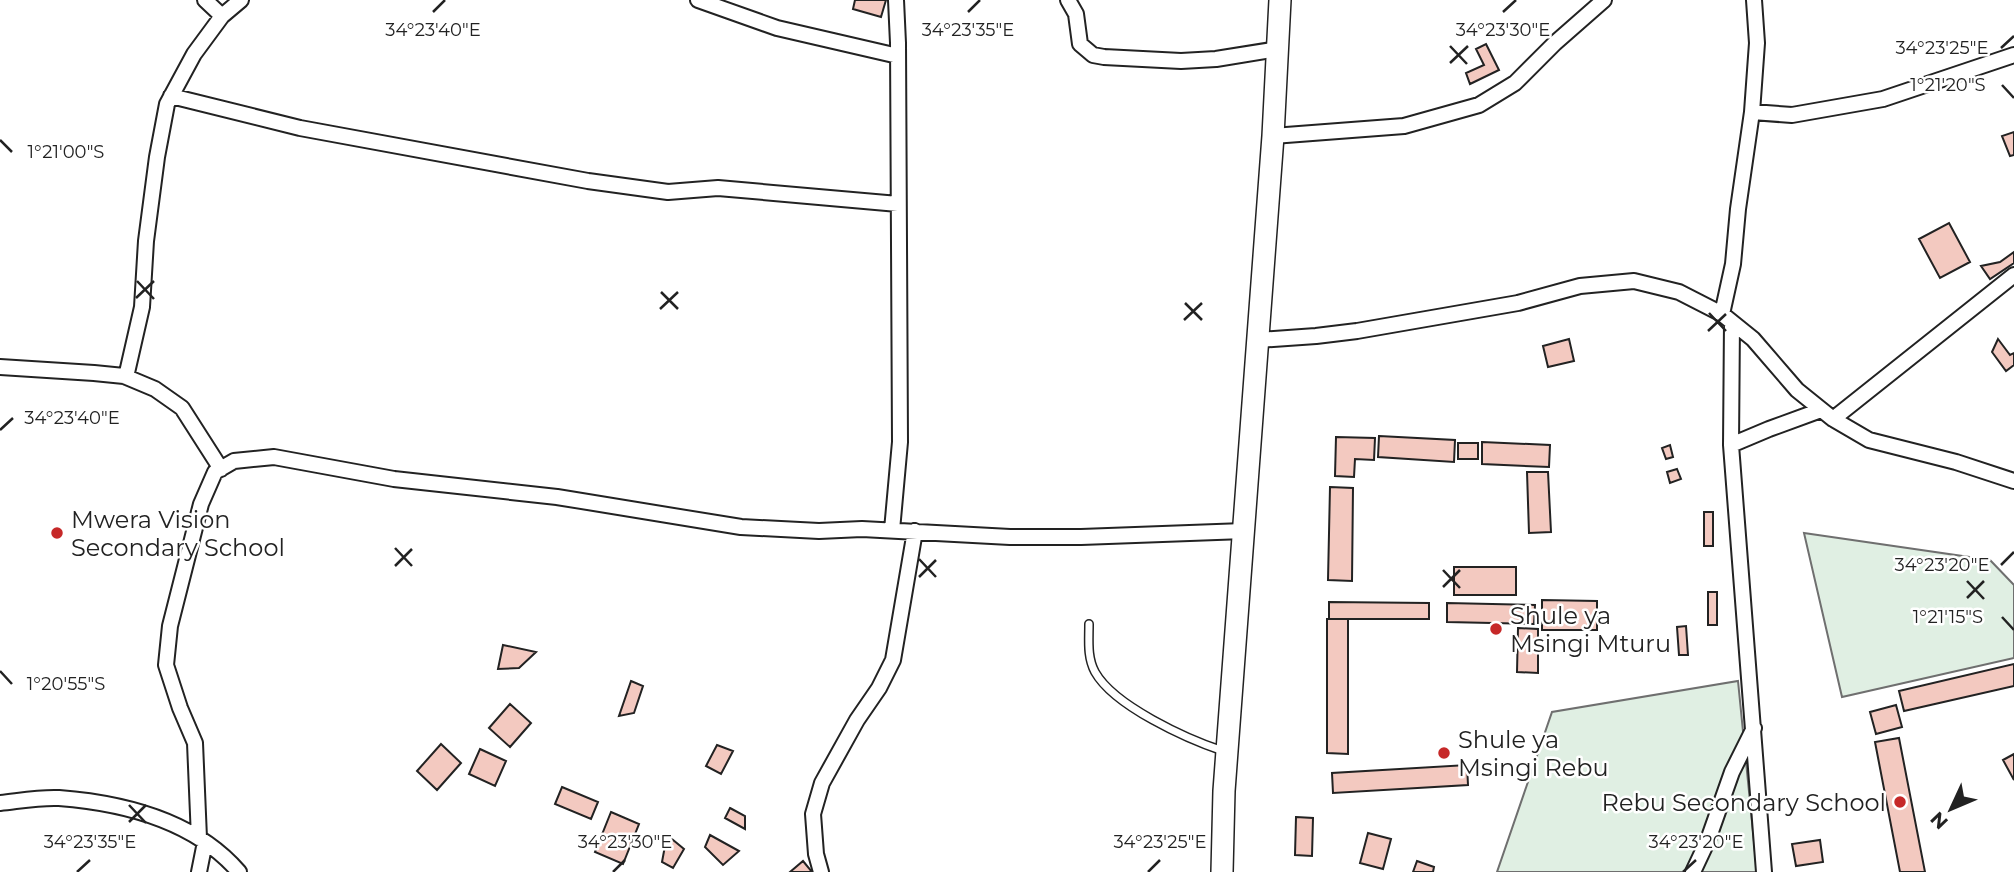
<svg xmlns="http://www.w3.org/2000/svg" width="2014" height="872" font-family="Montserrat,sans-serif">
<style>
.green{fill:#e0efe3;stroke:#6f6f6f;stroke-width:2}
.building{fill:#f3c9c0;stroke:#222;stroke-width:2}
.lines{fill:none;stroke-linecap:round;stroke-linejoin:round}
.lane-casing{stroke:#222;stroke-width:10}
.street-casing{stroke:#222;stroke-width:18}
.secondary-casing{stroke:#222;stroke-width:24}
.lane{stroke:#fff;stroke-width:7}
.street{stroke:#fff;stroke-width:14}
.secondary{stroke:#fff;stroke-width:21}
.ticks{fill:none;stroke:#222;stroke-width:2.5}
.poi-dot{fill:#c62828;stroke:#fff;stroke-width:2.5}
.labels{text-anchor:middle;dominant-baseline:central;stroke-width:5;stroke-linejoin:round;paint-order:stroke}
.poi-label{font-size:24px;fill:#222;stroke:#fff;text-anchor:start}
.ticks-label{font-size:18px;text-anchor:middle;fill:#222;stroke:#fff;stroke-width:5;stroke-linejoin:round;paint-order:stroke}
</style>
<rect width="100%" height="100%" fill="#fff"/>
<!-- green -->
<path class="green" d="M1804,533L1990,560L2014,585V658L1842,697Z
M1738,681L1757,872H1497L1552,712Z"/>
<!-- building -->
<path class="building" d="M855,0H886L881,17L853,9Z
M1486,44L1499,70L1470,84L1466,73L1484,65L1476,49Z
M2014,132V155L2010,156L2002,136Z
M1949,223L1970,262L1940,278L1919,239Z
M2014,252V263L1990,279L1981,266L2000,262Z
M1569,339L1574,361L1548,367L1543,346Z
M1998,339L2010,355L2014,353V365L2006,371L1992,352Z
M1379,436L1455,440L1454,462L1378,457Z
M1336,437L1375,438L1374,460L1355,459L1354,477L1335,476Z
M1482,442L1550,445L1549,467L1482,464Z
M1458,443H1478V459H1458Z
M1670,445L1673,457L1666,459L1662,448Z
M1677,469L1681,479L1670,483L1667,472Z
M1527,472H1548L1551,532L1529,533Z
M1330,487L1353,488L1352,581L1328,580Z
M1704,512H1713V546H1704Z
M1454,567H1516V595H1454Z
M1708,592H1717V625H1708Z
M1542,600L1597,601V630H1542Z
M1329,602L1429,603V619H1329Z
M1447,603L1535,605L1534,624L1447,622Z
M1327,619H1348V754L1327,753Z
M1686,626L1688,655H1679L1677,627Z
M1518,628L1538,629V673L1517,672Z
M503,645L536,652L519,668L498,669Z
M2014,664V686L1904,711L1899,691Z
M631,681L643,686L634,713L619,716Z
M510,704L531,723L510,747L489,728Z
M1896,705L1902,727L1876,734L1870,712Z
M1899,738L1925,872H1900L1875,742Z
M441,744L461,763L437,790L417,771Z
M717,745L733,751L721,774L706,766Z
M480,749L506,761L495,786L469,774Z
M2014,754V780L2003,760Z
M1467,765L1468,785L1333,793L1332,773Z
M562,787L598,802L591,819L555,804Z
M730,808L745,816V829L725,818Z
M611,812L639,824L623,864L595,852Z
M1296,817L1313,818L1312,856L1295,855Z
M1368,833L1391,839L1383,869L1360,863Z
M667,835L684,849L673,868L662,862Z
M710,835L739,851L723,865L705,847Z
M1820,840L1823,862L1796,866L1792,844Z
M803,861L812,872H790Z
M1417,861L1434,867L1433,872H1413Z"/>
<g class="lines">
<!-- lane casing -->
<g class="lane-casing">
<path id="lane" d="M1089,624C1089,641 1087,657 1095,672C1114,706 1187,739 1223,751"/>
</g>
<!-- street casing -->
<g class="street-casing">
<path id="street" d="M205,0L222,16
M698,0L777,28L898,56
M1068,0L1076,14L1080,44L1093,55L1104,57L1181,61L1216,59L1278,49
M171,96L300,128L588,181L668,192L718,188L898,204
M1752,112L1792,115L1883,99L2014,55
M1273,136L1404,126L1479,105L1515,83L1555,43L1604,0
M1722,314L1733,264L1738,209L1752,112L1757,43L1754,0
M1732,322L1731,445L1764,872
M1258,340L1316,336L1357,331L1518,303L1580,286L1634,281L1679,292L1722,314L1753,339L1797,390L1833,419L1869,440L1956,462L2014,481
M0,367L94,373L124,376L155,389L182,408L221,469
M126,377L142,307L146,241L157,157L167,104L194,54L222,16L241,0
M1833,419L2014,275
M1731,445L1769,429L1821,410
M892,530L900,442L898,43L896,0
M0,803C19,801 40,797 59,798C124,803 195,821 239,872
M199,838L195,743L180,708L166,665L170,626L201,504L215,472L234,461L274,457L394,479L557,497L741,527L819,531L862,529L1010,537H1081L1244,531
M199,872L205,842
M821,872L816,854L813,814L822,783L857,720L879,688L893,660L915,531
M1693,872L1708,840L1732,772L1754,728"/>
</g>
<!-- secondary casing -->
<g class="secondary-casing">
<path id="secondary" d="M1222,872L1224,791L1273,136L1280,0"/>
</g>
<!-- lane -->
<use href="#lane" class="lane"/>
<!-- street -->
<use href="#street" class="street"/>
<!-- secondary -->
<use href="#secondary" class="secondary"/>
</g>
<!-- ticks -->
<path class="ticks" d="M433,12L445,0M968,12L980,0M1503,12L1516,0M1450,46L1467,64M2001,48L2014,36M1450,63L1468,46M2002,85L2014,98M0,140L12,152M137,281L154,299M661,292L678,309M136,298L154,281M1185,303L1202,320M660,309L678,292M1709,313L1726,331M1184,320L1202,303M1708,331L1726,314M0,430L13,418M395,548L412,566M919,559L936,577M2001,565L2014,552M395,566L412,549M1443,570L1460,588M919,577L936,560M1967,581L1984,599M1443,587L1460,570M1967,598L1984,581M2002,617L2014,630M0,671L12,684M129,805L146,823M129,822L146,805M77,872L90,860M613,872L625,860M1148,872L1160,860M1683,872L1696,860"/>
<!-- markers -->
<g class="poi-dot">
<circle cx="57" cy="533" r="7"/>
<circle cx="1496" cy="629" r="7"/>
<circle cx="1444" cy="753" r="7"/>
<circle cx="1900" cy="802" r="7"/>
</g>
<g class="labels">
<!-- poi labels -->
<g class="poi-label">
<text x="71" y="519">Mwera Vision<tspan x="71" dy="28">Secondary School</tspan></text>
<text x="1510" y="615">Shule ya<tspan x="1510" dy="28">Msingi Mturu</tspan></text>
<text x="1458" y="739">Shule ya<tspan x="1458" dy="28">Msingi Rebu</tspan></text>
<text x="1886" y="802" text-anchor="end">Rebu Secondary School</text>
</g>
</g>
<g class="ticks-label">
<text x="433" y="36">34°23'40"E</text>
<text x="968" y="36">34°23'35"E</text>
<text x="1503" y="36">34°23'30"E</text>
<text x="1942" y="54">34°23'25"E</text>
<text x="1948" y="91">1°21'20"S</text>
<text x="66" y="158">1°21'00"S</text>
<text x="72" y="424">34°23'40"E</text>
<text x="1942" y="571">34°23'20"E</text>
<text x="1948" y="623">1°21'15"S</text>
<text x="66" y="690">1°20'55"S</text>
<text x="90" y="848">34°23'35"E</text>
<text x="625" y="848">34°23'30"E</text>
<text x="1160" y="848">34°23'25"E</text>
<text x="1696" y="848">34°23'20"E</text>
</g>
<!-- north arrow -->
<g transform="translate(1951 809) rotate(226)" stroke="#ffffff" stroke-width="5" paint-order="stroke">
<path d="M0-5L12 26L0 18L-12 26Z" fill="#222222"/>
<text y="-10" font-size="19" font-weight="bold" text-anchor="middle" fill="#222222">N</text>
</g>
</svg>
